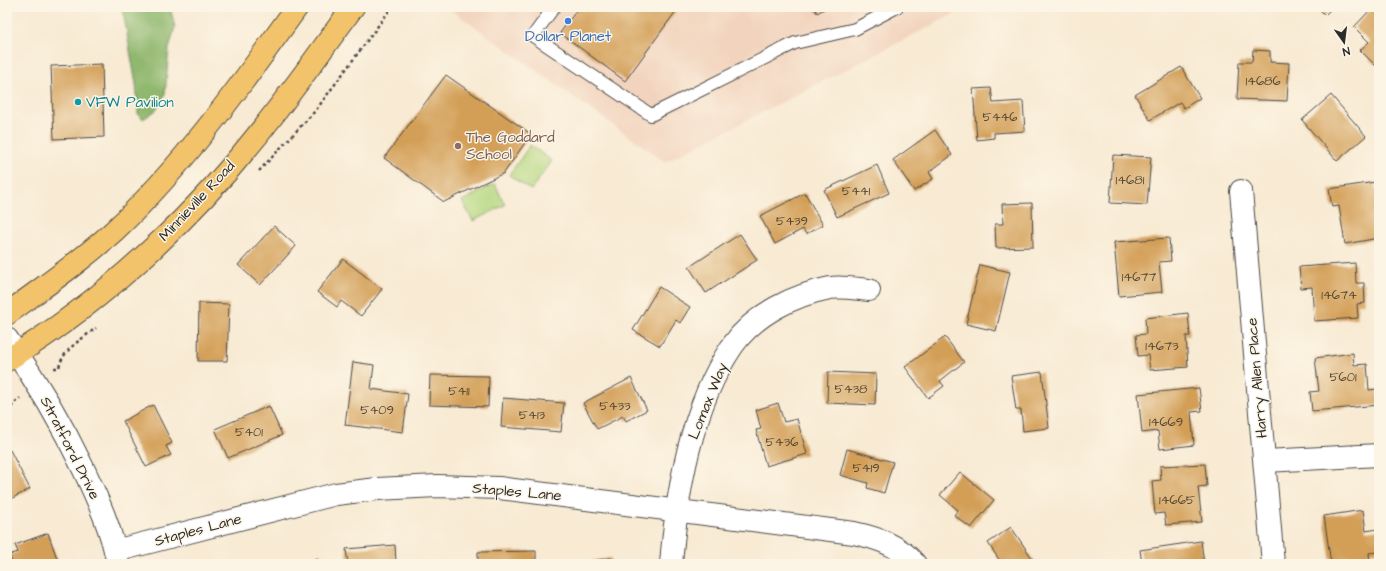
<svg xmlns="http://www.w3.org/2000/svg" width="1386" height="571" font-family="'Architects Daughter',sans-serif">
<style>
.built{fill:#f2d4be}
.green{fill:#b5d880;stroke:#708256}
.forest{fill:#90b86e;stroke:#5e724c}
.building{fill:#d39f56}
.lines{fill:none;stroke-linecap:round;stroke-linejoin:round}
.lane-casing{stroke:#4a4844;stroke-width:14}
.street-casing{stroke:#4a4844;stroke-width:24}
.primary-casing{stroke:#4a4844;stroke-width:24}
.path{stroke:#4a4844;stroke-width:2.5;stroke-dasharray:3 3;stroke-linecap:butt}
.lane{stroke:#fff;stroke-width:12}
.street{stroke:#fff;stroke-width:22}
.primary{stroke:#f2c36a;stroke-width:22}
.shop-dot{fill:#3f7fe0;stroke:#fcf5e5;stroke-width:1.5}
.culture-dot{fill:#0f9aa8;stroke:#fcf5e5;stroke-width:1.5}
.education-dot{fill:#8d6e63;stroke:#fcf5e5;stroke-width:1.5}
.labels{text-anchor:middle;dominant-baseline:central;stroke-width:3;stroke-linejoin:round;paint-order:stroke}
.number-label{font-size:13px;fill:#554836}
.shop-label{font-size:15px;fill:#366cbe;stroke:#fcf5e5}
.culture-label{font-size:15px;fill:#0d838f;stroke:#fcf5e5;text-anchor:start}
.education-label{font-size:15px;fill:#785e54;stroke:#fcf5e5;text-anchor:start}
.street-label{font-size:15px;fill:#2b2b2b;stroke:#fcf5e5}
</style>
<rect width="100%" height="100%" fill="#fcf5e5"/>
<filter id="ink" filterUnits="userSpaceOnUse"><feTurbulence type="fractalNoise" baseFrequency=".025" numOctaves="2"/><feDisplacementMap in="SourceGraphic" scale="8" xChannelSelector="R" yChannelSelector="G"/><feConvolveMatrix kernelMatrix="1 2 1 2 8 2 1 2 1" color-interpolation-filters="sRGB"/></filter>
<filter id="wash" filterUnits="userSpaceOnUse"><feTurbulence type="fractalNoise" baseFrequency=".012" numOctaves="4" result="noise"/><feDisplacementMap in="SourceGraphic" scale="16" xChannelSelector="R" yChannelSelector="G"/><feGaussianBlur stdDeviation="0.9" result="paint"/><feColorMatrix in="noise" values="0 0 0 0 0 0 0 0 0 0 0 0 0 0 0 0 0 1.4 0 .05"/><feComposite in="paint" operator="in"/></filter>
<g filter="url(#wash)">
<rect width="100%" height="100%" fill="#f8ead3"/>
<!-- built -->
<path class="built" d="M447,7H968L665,162Z"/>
<!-- green -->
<path class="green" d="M530,145L552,161L531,190L509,175Z
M495,184L505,205L473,221L462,201Z"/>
<!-- forest -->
<path class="forest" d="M122,7H170L175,27L169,49L165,95L155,111L143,119L138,114L136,84Z"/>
<g id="blocks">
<!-- building -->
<path class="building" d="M579,7H679L625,81L560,33Z
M814,7H828L817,13Z
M1317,7H1333L1325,15Z
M1373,7H1379V61L1375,65L1360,50L1369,42L1354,27Z
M1253,50L1270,51V62L1289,63L1287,101L1237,99L1239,62H1252Z
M102,64L104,137L54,139L51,66Z
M1181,67L1200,98L1184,108L1180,102L1150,120L1135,95Z
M446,75L531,134L504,173L444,202L384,158Z
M991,88L993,103L1023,101L1025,131L994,133V138L977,140L973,89Z
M1331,95L1366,136L1337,161L1302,120Z
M935,130L952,155L929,172L933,179L914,191L893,160Z
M1113,155L1151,157L1147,205L1110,203Z
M877,165L889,193L837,217L824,190Z
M1375,182L1376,190L1379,189V238L1345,244L1339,206L1332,207L1329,189Z
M805,193L823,225L806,234L803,229L775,244L760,216Z
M1032,203L1033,247L996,248L995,224H1003L1002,204Z
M274,226L296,246L260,285L238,265Z
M740,234L757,260L706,293L689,267Z
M1169,238L1171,261L1159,262L1162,292L1119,296L1114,242Z
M343,259L382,289L361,316L341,301L337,307L317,292Z
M1355,263L1356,283H1364L1365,303L1357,304L1358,318L1314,321L1312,287L1301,288L1299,267Z
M980,265L1010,272L996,331L966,324Z
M659,287L690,307L680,323L676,320L660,346L633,330Z
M199,303L229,304L227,361H198Z
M1188,313L1190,336H1186L1188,367L1150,370L1148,355L1138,356L1136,335L1146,334L1145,318Z
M945,337L964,362L940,381L944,386L928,398L905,367Z
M1353,353L1354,365L1367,364L1369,390L1377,389L1379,405L1312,411L1310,392L1319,391L1315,358Z
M353,362L374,365L371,389L408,394L403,432L345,425Z
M828,372L876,374L875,405L827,403Z
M1042,372L1049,428L1023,431L1021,410H1016L1011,376Z
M430,375L489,376L488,407L429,405Z
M631,378L647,410L626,421L623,416L597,429L583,403Z
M1199,388L1202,411L1191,412L1194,445L1160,449L1158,431L1142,433L1138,394Z
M503,398L564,403L561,432L501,427Z
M778,403L784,422L797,419L807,454L766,466L756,430L761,429L756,410Z
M153,405L172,443L166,446L171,455L146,467L123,421Z
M269,406L282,435L228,458L215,429Z
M847,449L893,462L884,493L867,488L868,483L840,475Z
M10,450L30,489L7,501V452Z
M1205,464L1207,486L1198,487L1202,522L1166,525L1164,513L1155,514L1152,481L1161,480L1160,466Z
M960,472L994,500L971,528L954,515L958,510L940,495Z
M1363,510L1366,531L1378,529L1379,552L1369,553L1370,563L1331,564L1324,516Z
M1011,527L1036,564H1002L988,543Z
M48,533L59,564H13L9,555L18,552L15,545Z
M1201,541L1204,564H1142L1140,550Z
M395,545L396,564H348L346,549Z
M536,551V564H478V552Z
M611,558L612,564H579V563Z
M318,559L319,564H302V563Z"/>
</g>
</g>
<g filter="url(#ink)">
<use href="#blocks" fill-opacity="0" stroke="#4a4844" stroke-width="1"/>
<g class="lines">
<!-- lane casing -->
<g class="lane-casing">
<path id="lane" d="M554,7L533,36L651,115L795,43L855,29L897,7"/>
</g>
<!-- street casing -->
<g class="street-casing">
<path id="street" d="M1241,191L1273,564
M7,339C36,380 62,424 84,470C98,500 112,531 118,564
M1265,461L1379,455
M115,551L336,494L377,489L437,486L499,488L854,533C877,538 899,545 915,564
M671,564C677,491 691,406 733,345C755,314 794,295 830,288C842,286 857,289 869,290"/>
</g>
<!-- primary casing -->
<g class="primary-casing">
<path id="primary" d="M7,314C43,287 82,261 115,230C185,164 241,85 297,7
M7,360C110,297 201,210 274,114C301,79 327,43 353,7"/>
</g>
<!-- path -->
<path class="path" d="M259,171L316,110L392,7
M54,368H59C62,350 82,339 96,328
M7,410H10L13,404L20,398"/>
<!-- lane -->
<use href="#lane" class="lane"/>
<!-- street -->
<use href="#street" class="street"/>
<!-- primary -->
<use href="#primary" class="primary"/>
</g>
</g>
<!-- markers -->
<circle class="shop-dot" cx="568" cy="21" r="4"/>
<circle class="culture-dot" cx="78" cy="102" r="4"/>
<circle class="education-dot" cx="458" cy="146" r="4"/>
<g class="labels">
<!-- number labels -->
<g class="number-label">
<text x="1263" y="81">14686</text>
<text x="1000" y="117">5446</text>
<text x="1130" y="180">14681</text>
<text x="856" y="191">5441</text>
<text x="792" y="221">5439</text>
<text x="1139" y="277">14677</text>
<text x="1339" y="295">14674</text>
<text x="1162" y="346">14673</text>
<text x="1343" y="377">5601</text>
<text x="851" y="389">5438</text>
<text x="459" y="391">5411</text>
<text x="615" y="406">5433</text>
<text x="377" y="410">5409</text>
<text x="532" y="415">5413</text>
<text x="1166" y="422">14669</text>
<text x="249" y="432">5401</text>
<text x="782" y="442">5436</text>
<text x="866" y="468">5419</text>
<text x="1177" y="500">14665</text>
</g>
<!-- shop labels -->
<g class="shop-label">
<text x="568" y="36">Dollar Planet</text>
</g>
<!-- culture labels -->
<g class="culture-label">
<text x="86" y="102">VFW Pavilion</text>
</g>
<!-- education labels -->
<g class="education-label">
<text x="466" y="137">The Goddard<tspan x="466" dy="17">School</tspan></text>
</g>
<!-- street labels -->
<g class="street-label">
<text transform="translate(197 201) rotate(-47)">Minnieville Road</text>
<text transform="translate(1257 378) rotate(-95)">Harry Allen Place</text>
<text transform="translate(708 401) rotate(-68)">Lomax Way</text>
<text transform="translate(70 448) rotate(63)">Stratford Drive</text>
<text transform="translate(517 492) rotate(5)">Staples Lane</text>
<text transform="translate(198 530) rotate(-15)">Staples Lane</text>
</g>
</g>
<!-- margin -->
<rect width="1386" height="571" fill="none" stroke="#fcf5e5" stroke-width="24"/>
<!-- north arrow -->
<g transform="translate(1344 42) rotate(166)" stroke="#fcf5e5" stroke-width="3" paint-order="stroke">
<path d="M0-3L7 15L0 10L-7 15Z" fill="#2b2b2b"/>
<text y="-6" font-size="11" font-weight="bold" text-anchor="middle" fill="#2b2b2b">N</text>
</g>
</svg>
